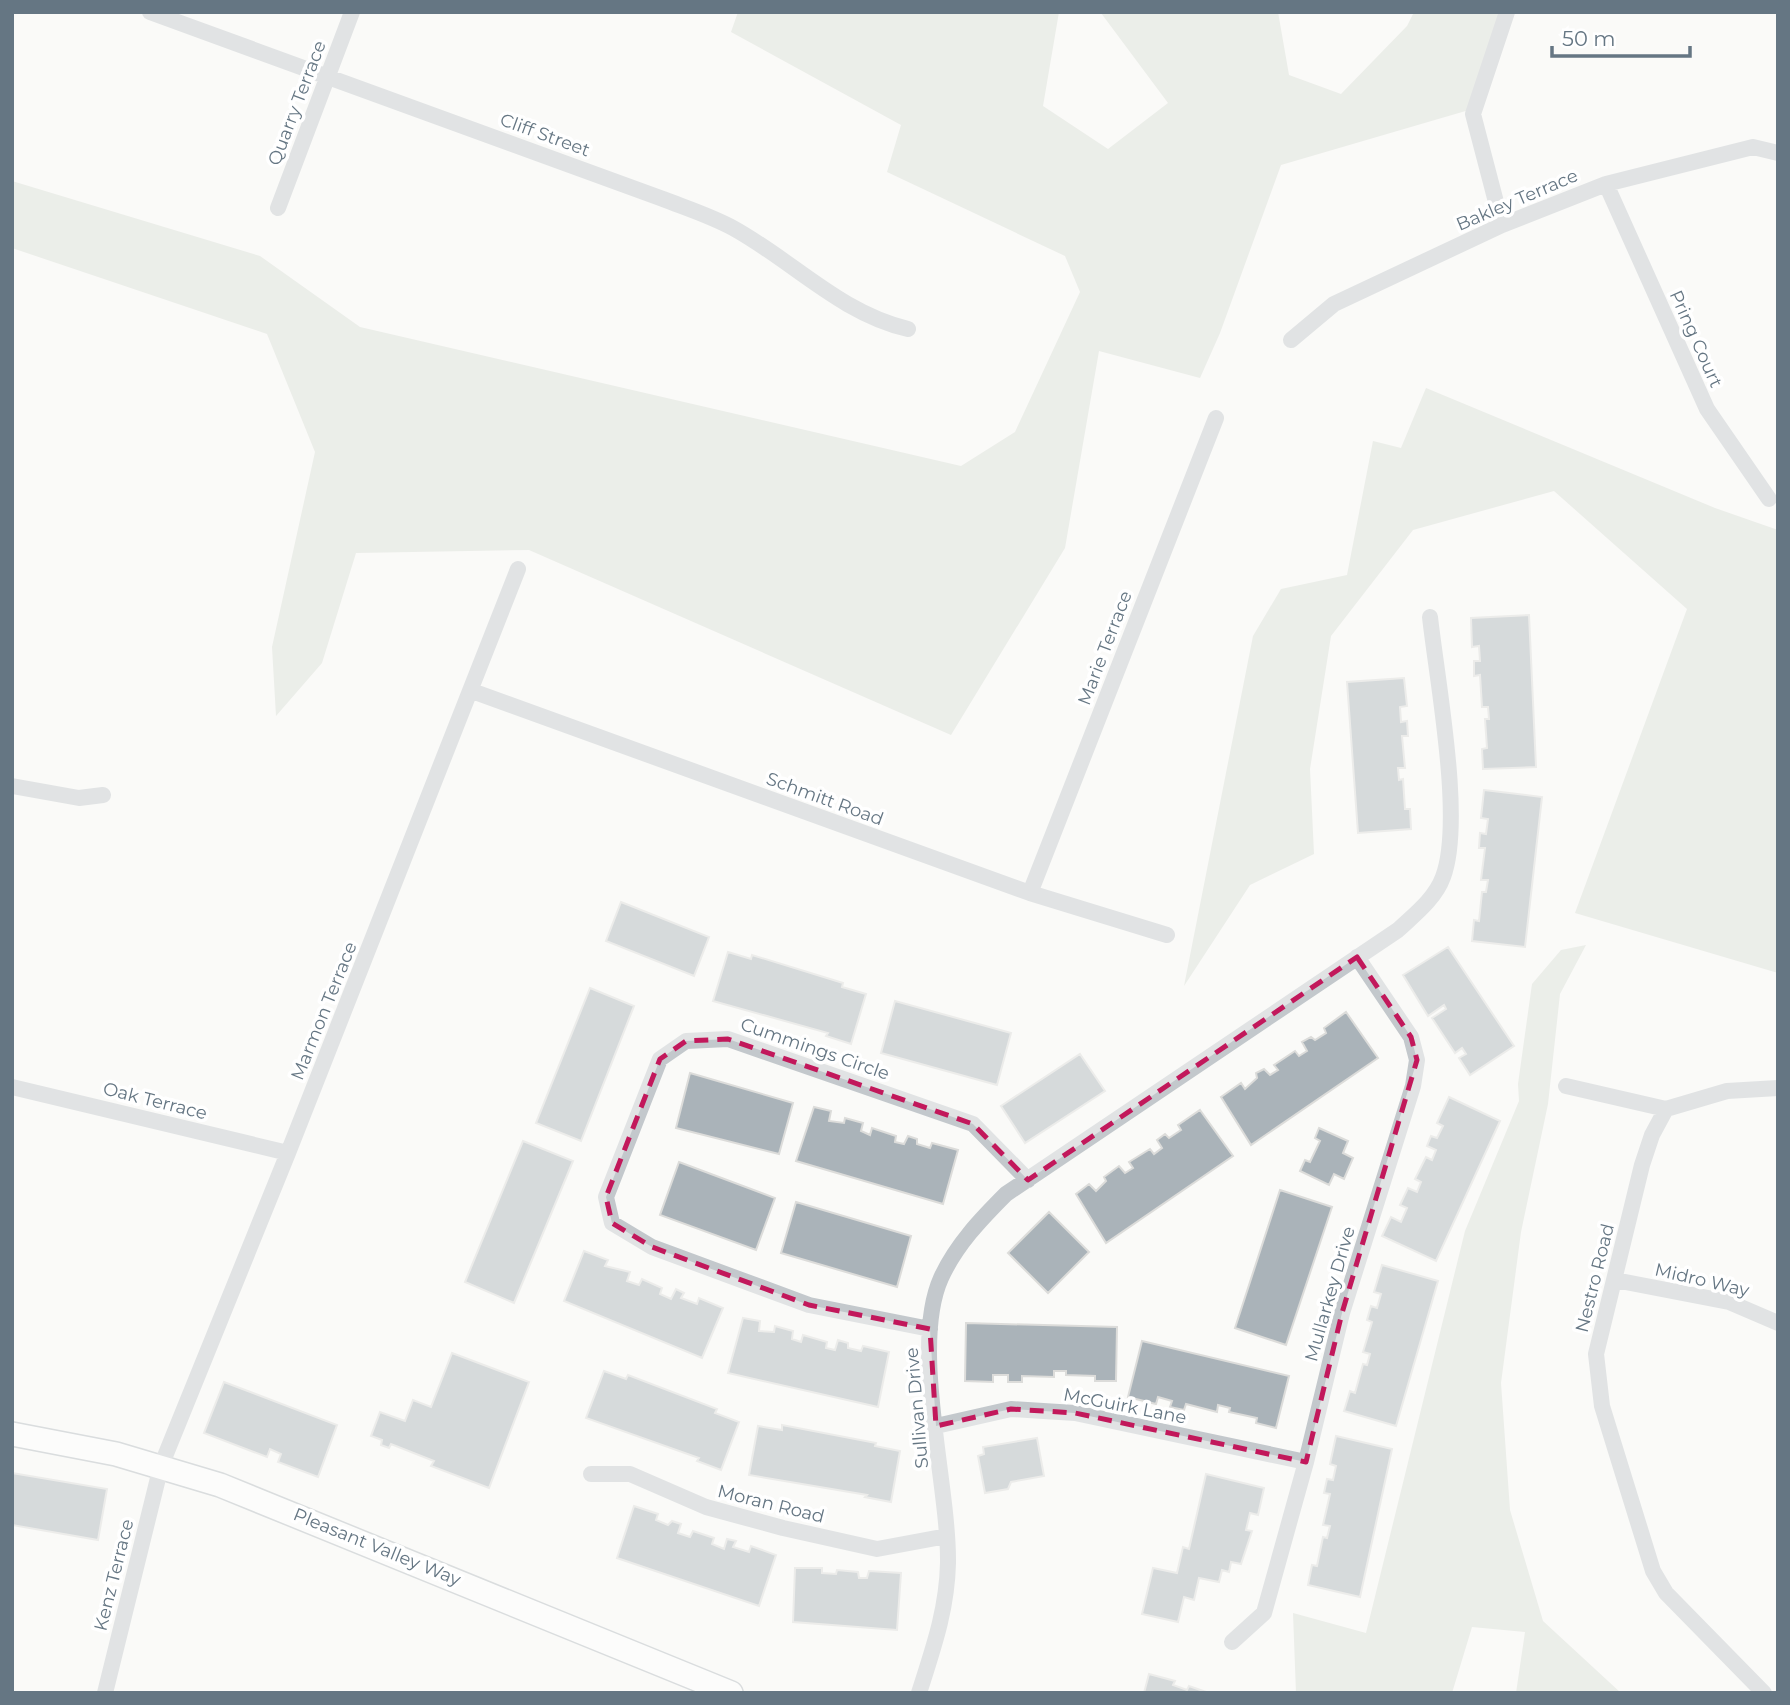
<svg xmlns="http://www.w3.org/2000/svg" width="1790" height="1705" font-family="Montserrat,sans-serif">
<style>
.green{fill:#dadfd7}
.building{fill:#aab3b9;stroke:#dcdcda;stroke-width:2}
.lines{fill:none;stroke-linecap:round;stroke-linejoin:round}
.secondary-casing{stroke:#b3babf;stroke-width:26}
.minor{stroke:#c3c8cc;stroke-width:16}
.secondary{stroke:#fff;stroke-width:23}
.marked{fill:none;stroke:#c2185b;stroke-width:5;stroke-dasharray:14 9;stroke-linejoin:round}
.labels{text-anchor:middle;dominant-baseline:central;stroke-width:7;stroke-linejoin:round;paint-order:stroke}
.street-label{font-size:18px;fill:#657683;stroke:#fff}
</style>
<rect width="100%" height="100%" fill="#fafaf8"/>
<!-- green -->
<path class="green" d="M738,12H1059L1043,106L1108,149L1168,103L1101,13L1278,12L1289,75L1341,94L1407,26L1414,12H1509L1469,110L1281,165L1220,333L1200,378L1099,351L1065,548L951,735L529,550L356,553L322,663L276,716L272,647L315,452L267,334L12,248V181L260,256L360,327L961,466L1015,432L1080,292L1065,256L887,172L901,125L731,32Z
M1426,388L1715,508L1778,530V973L1575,913L1687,609L1554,491L1413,530L1331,636L1310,769L1314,854L1250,885L1184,986L1253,636L1281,589L1347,575L1373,441L1401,448Z
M1586,945L1560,994L1548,1104L1521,1232L1501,1383L1510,1510L1543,1621L1621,1693H1516L1525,1632L1472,1627L1452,1693H1296L1293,1613L1366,1633L1465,1231L1519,1101L1518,1084L1532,984L1561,950Z"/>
<!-- building -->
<path class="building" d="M1529,615L1536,767L1483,769L1482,749L1487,748L1485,719H1489L1488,707H1482L1480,675L1474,676V661H1480L1479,646L1472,647L1471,618Z
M1404,678L1407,706L1400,707L1401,722L1407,721L1408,736H1402L1405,768H1398L1399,780L1403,779L1405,809H1410L1411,829L1358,833L1347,682Z
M1484,790L1542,797L1525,947L1472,941L1474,920L1479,921L1482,892H1486L1488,880H1481L1485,848H1479L1480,833L1486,834L1488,819L1481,818Z
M621,902L709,937L694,976L606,941Z
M1448,947L1514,1046L1470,1075L1459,1058L1466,1054L1462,1048L1455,1053L1432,1018L1446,1009L1444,1005L1428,1016L1403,975Z
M728,952L751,959L752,955L843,983L842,987L866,994L851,1044L826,1036L828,1033L713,1001Z
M590,988L634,1006L581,1141L536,1123Z
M895,1001L1011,1033L997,1085L881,1053Z
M1346,1012L1378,1058L1251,1145L1221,1097L1241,1083L1245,1089L1257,1078L1256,1073L1264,1069L1270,1075L1278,1070L1274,1065L1295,1051L1299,1056L1307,1051L1302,1042L1311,1037L1315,1040L1326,1033L1324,1028Z
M1080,1054L1105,1091L1025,1143L1001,1106Z
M690,1073L793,1103L779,1154L676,1128Z
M1449,1097L1500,1121L1436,1261L1382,1236L1391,1217L1401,1222L1407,1208L1400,1205L1408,1188L1417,1192L1421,1182L1415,1179L1426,1157L1432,1160L1436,1150L1427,1146L1431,1136L1437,1138L1443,1126L1437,1123Z
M814,1107L831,1111L829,1121L844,1123L845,1118L863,1123L861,1131L870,1135L872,1128L896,1136L895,1142L904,1144L908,1136L917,1139V1144L930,1148L932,1143L958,1150L943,1204L796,1161Z
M1200,1110L1233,1156L1106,1243L1076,1194L1089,1184L1096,1191L1106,1181L1104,1177L1119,1166L1125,1173L1133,1168L1129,1162L1150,1149L1154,1154L1162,1148L1157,1140L1165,1134L1169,1138L1181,1130L1178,1125Z
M1319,1128L1348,1141L1343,1153L1353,1158L1344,1179L1334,1174L1329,1185L1300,1171L1305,1160L1310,1162L1320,1141L1315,1138Z
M523,1141L573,1161L514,1303L465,1282Z
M679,1162L775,1198L756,1250L660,1215Z
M1280,1190L1332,1207L1286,1345L1235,1328Z
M796,1202L911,1236L897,1287L781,1253Z
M1049,1212L1089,1252L1048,1293L1008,1253Z
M584,1251L608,1260L605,1266L630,1272L627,1281L639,1285L642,1279L662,1288L660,1294L671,1299L676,1289L684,1293L681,1298L697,1304L699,1298L723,1308L702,1358L564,1301Z
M1382,1265L1438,1281L1396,1426L1344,1411L1350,1391L1355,1393L1363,1364L1367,1365L1370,1354L1363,1352L1372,1322L1367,1320L1371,1306L1377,1308L1381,1294L1374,1292Z
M743,1318L760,1321L759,1331L774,1332L775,1326L793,1331L792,1339L801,1342L803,1335L827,1342L826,1348L835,1350L838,1340L848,1343V1348L861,1351L863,1346L889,1352L878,1407L728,1373Z
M966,1323L1117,1327L1116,1381H1095V1376L1066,1375V1371H1054V1377L1022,1376V1382H1008V1375H993V1382L965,1381Z
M1142,1341L1289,1376L1276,1428L1256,1423L1257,1418L1229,1412L1230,1408L1218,1405L1217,1412L1186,1404L1184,1410L1170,1407L1172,1401L1158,1397L1156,1404L1128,1397Z
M452,1353L529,1382L489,1488L431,1466L434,1461L391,1444L389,1448L381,1445L382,1440L371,1436L380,1412L405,1421L413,1400L431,1407Z
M604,1371L626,1379L628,1375L717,1409L715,1413L739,1422L721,1470L697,1461L699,1458L586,1418Z
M224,1382L337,1425L318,1477L278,1462L281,1454L270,1449L267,1457L204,1433Z
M782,1425L876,1443L875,1446L900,1451L891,1502L865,1497L867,1495L749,1475L758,1426L782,1430Z
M1336,1436L1392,1449L1360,1597L1308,1585L1312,1565L1317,1566L1323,1537L1327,1538L1330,1526L1323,1525L1330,1494L1324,1493L1327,1479L1333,1480L1336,1466L1330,1464Z
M1037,1438L1044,1476L1011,1482L1008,1489L985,1493L978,1456L984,1454L983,1447Z
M12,1473L107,1489L98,1540L12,1525Z
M1206,1474L1264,1488L1258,1515L1250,1513L1246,1530L1252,1531L1241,1564L1231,1562L1229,1572L1222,1570L1219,1582L1199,1578L1194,1600L1184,1597L1178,1622L1142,1614L1153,1568L1177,1573L1183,1547L1189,1549Z
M634,1506L658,1514L656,1520L668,1525L672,1521L681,1524L678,1533L690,1537L693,1531L714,1538L712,1544L724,1549L727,1539L736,1541L733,1547L749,1552L751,1546L776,1555L759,1606L617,1558Z
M795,1568H822V1573L836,1574L837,1570L858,1572L859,1578H867L869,1571L901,1573L897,1630L793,1622Z
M1149,1674L1175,1681L1173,1685L1187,1690L1189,1686L1209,1693H1144Z"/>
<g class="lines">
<!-- secondary casing -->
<g class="secondary-casing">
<path id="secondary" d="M12,1434L116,1454L220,1485L731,1693"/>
</g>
<!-- minor -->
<path class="minor" d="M150,12L663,199C686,208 711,216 733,228C793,261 840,313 908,329
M1606,184L1707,409L1769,499
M278,208L352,12
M1502,225L1473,114L1507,12
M1291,340L1334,304L1502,225L1606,184L1753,147L1778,153
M472,691L1030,893L1167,935
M12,786L79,798L103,795
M1030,893L1216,418
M1566,1086L1666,1109
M12,1087L288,1153
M1615,1280L1729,1302L1778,1323
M930,1329L809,1305L652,1247L612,1223L606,1197L660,1059L686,1041L728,1039L973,1124L1028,1180
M936,1426L1011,1409L1075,1413L1306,1462
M591,1474H630L706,1507L783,1528L877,1549L947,1536
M1232,1642L1264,1613L1306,1462L1342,1313L1413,1086L1417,1060L1411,1037L1357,957
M105,1693L161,1466L288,1153L518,569
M919,1693C933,1649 947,1610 948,1563C949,1484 910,1347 941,1278C956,1245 981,1219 1006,1194L1398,930C1414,915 1435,899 1443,877C1464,821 1437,681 1430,617
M1764,1693L1666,1593L1653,1571L1602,1406L1596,1354L1642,1165L1652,1135L1666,1109L1727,1091L1778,1088"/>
<!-- secondary -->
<use href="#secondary" class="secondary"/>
</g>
<!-- marked area -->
<path d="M0 0H1790V1705H0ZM1357,957L1411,1037L1417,1060L1342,1313L1306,1462L1075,1413L1011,1409L936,1426L930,1329L809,1305L652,1247L612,1223L606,1197L660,1059L686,1041L728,1039L973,1124L1028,1180Z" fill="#fafaf8" fill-opacity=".55" fill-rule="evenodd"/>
<path class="marked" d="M1357,957L1411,1037L1417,1060L1342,1313L1306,1462L1075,1413L1011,1409L936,1426L930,1329L809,1305L652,1247L612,1223L606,1197L660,1059L686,1041L728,1039L973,1124L1028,1180Z"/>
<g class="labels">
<!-- street labels -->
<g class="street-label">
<text transform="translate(297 103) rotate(-69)">Quarry Terrace</text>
<text transform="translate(545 135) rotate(20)">Cliff Street</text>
<text transform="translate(1517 200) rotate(-23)">Bakley Terrace</text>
<text transform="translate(1696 339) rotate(66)">Pring Court</text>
<text transform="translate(1105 648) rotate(-69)">Marie Terrace</text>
<text transform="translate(825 799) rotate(20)">Schmitt Road</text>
<text transform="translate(324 1011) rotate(-68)">Marmon Terrace</text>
<text transform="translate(815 1049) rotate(19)">Cummings Circle</text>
<text transform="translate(155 1101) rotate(14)">Oak Terrace</text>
<text transform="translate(1595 1278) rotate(-76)">Nestro Road</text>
<text transform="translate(1702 1280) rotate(13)">Midro Way</text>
<text transform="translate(1330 1294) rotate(-74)">Mullarkey Drive</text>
<text transform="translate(1125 1406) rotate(11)">McGuirk Lane</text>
<text transform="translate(917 1408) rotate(-95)">Sullivan Drive</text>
<text transform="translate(771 1504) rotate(14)">Moran Road</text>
<text transform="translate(377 1547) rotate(22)">Pleasant Valley Way</text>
<text transform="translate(114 1575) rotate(-76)">Kenz Terrace</text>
</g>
</g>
<!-- border -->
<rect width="1790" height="1705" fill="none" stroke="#657683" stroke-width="28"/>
<!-- scale -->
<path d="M1552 46v10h138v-10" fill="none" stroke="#657683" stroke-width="3.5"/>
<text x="1562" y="46" font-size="21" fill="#657683" stroke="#ffffff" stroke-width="5" paint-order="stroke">50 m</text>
</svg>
